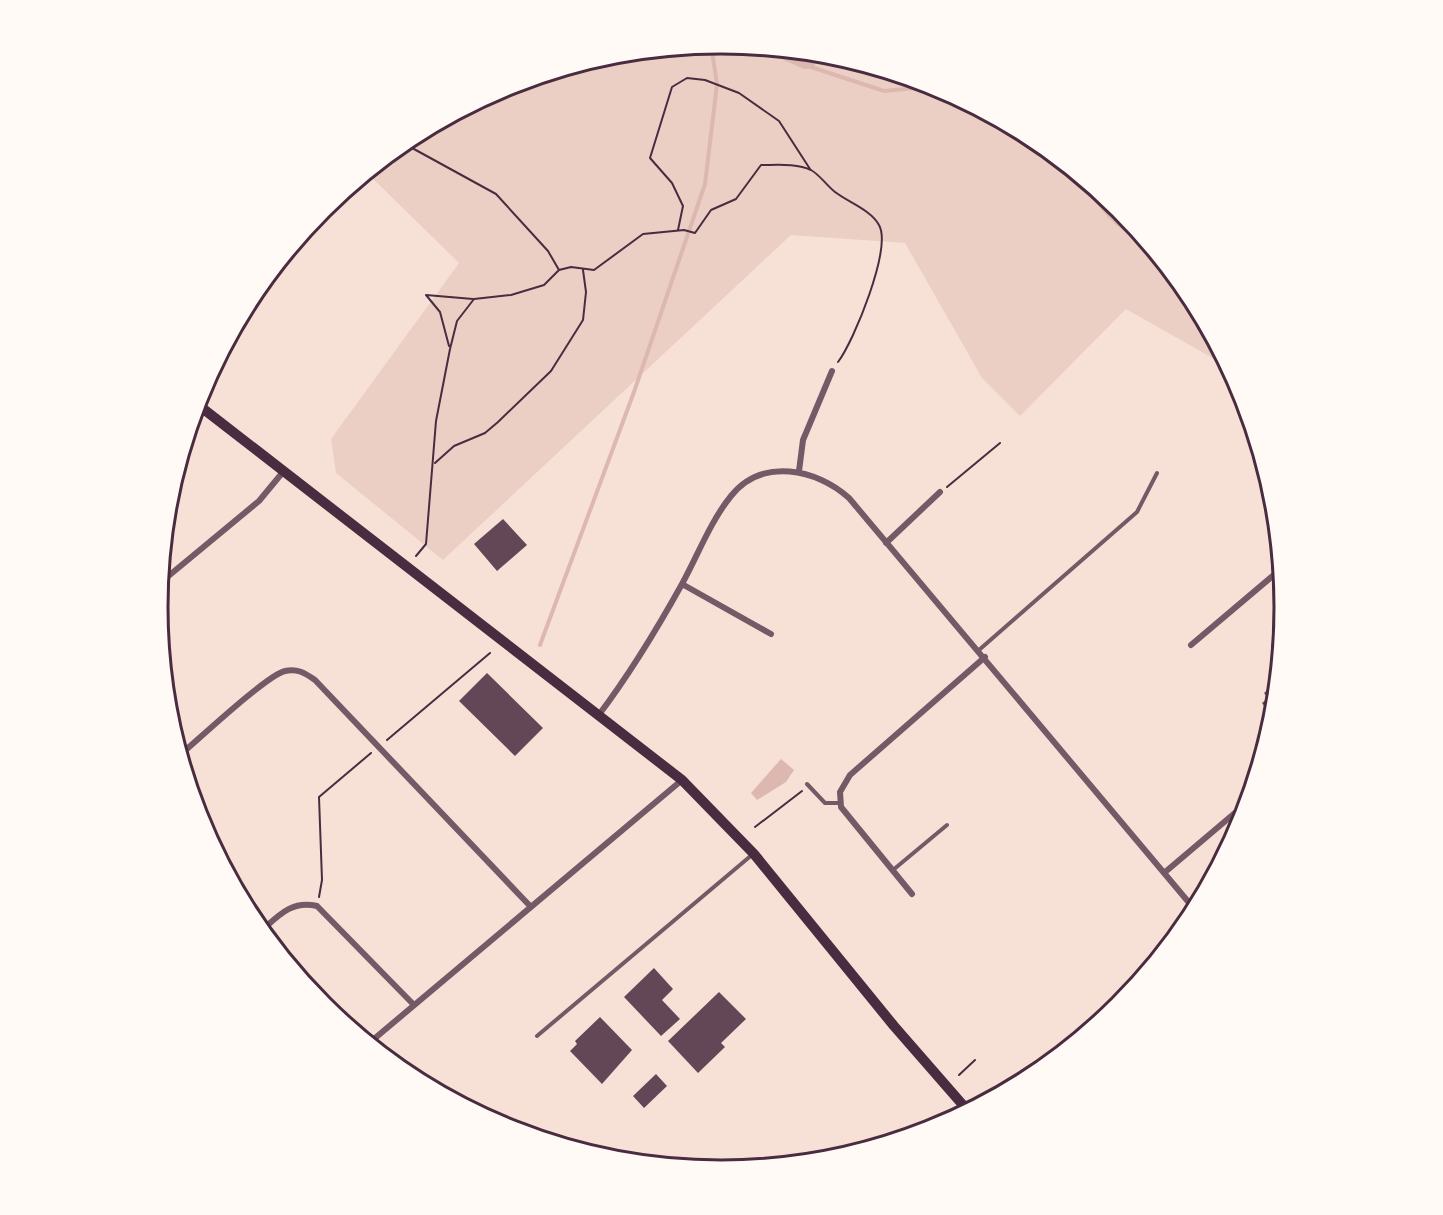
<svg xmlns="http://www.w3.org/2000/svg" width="1443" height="1215" font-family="Figtree,sans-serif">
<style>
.green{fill:#ebcfc5}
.water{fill:#dcb8b0}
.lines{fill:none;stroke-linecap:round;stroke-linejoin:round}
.stream{stroke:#dcb8b0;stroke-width:4}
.building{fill:#644757}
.path{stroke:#4a2c40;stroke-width:2}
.service{stroke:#755966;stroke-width:4}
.minor{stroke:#755966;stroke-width:6}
.secondary{stroke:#4a2c40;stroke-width:10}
.rim{fill:none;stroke:#4a2c40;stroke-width:3}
</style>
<rect width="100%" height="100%" fill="#f7e1d7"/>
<!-- green -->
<path class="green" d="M722,44L832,54L938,87L1035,139L1121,209L1191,294L1230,368L1126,309L1020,416L982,378L905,243L791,235L443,560L336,473L331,439L459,263L367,173L408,138L506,86L612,54Z"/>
<!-- water -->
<path class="water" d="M754,47L803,52L815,61L814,68L804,69Z
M781,759L794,770L786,782L757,800L751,793Z"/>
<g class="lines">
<!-- stream -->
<path class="stream" d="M811,67L884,91L936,86
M1080,176C1097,203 1116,230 1148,242
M540,645L634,392L705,184L717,84L711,45"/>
</g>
<!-- building -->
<path class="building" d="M503,519L527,545L497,571L474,544Z
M487,673L543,728L515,756L459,701Z
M1278,681L1276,707L1269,713L1262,703L1268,698L1264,693Z
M654,968L673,989L662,1000L680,1019L661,1036L624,997Z
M719,992L746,1019L721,1043L725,1047L698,1073L668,1041Z
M600,1017L632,1050L602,1084L570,1051L577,1044L575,1041Z
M656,1074L667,1086L644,1108L633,1096Z"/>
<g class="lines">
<!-- path -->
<path class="path" d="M403,143L496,194L548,251L559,270
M678,230L683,206L672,183L650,158L672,87L687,78L705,80L739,93L779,121L810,169
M449,346L440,312L426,295L473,299
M435,463L454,446L485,433L498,422L551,371L583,320L586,292L583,270
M947,487L1000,443
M416,556L426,544L436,421L450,349L457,321L474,299L511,295L544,285L559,270L571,267L594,270L643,234L684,230L695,233L711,210L736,199L761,165C776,165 797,163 811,170C820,175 827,186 835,192C848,202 871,210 879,225C892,248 854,341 838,362
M387,740L490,653
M755,827L802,791
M319,897L322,880L319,797L371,753
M959,1075L975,1060"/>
<!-- service -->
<path class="service" d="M979,650L1137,512L1157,473
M807,784L825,803H841
M893,870L947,825
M537,1036L753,854"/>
<!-- minor -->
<path class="minor" d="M799,471L803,440L832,371
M886,543L940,492
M160,583L259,501L283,472
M682,584L771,634
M1191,645L1282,568
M598,716C629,675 657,629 682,584C698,555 710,522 731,496C762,457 817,469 849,498L1196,911
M180,755C199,739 267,675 285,671C297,668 305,673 315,680L531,907
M1164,873L1249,801
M912,894L841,807L840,792L850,775L985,657
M261,931C279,915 292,900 317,906L414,1005
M368,1044L682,780"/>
<!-- secondary -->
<path class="secondary" d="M197,404L682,780L754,854L894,1026L969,1112"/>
</g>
<!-- crop -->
<path d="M0 0H1443V1215H0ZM168 607a553 553 0 1 1 1106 0a553 553 0 1 1-1106 0Z" fill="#fffaf5" fill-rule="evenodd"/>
<path class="rim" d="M168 607a553 553 0 1 1 1106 0a553 553 0 1 1-1106 0Z"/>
</svg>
